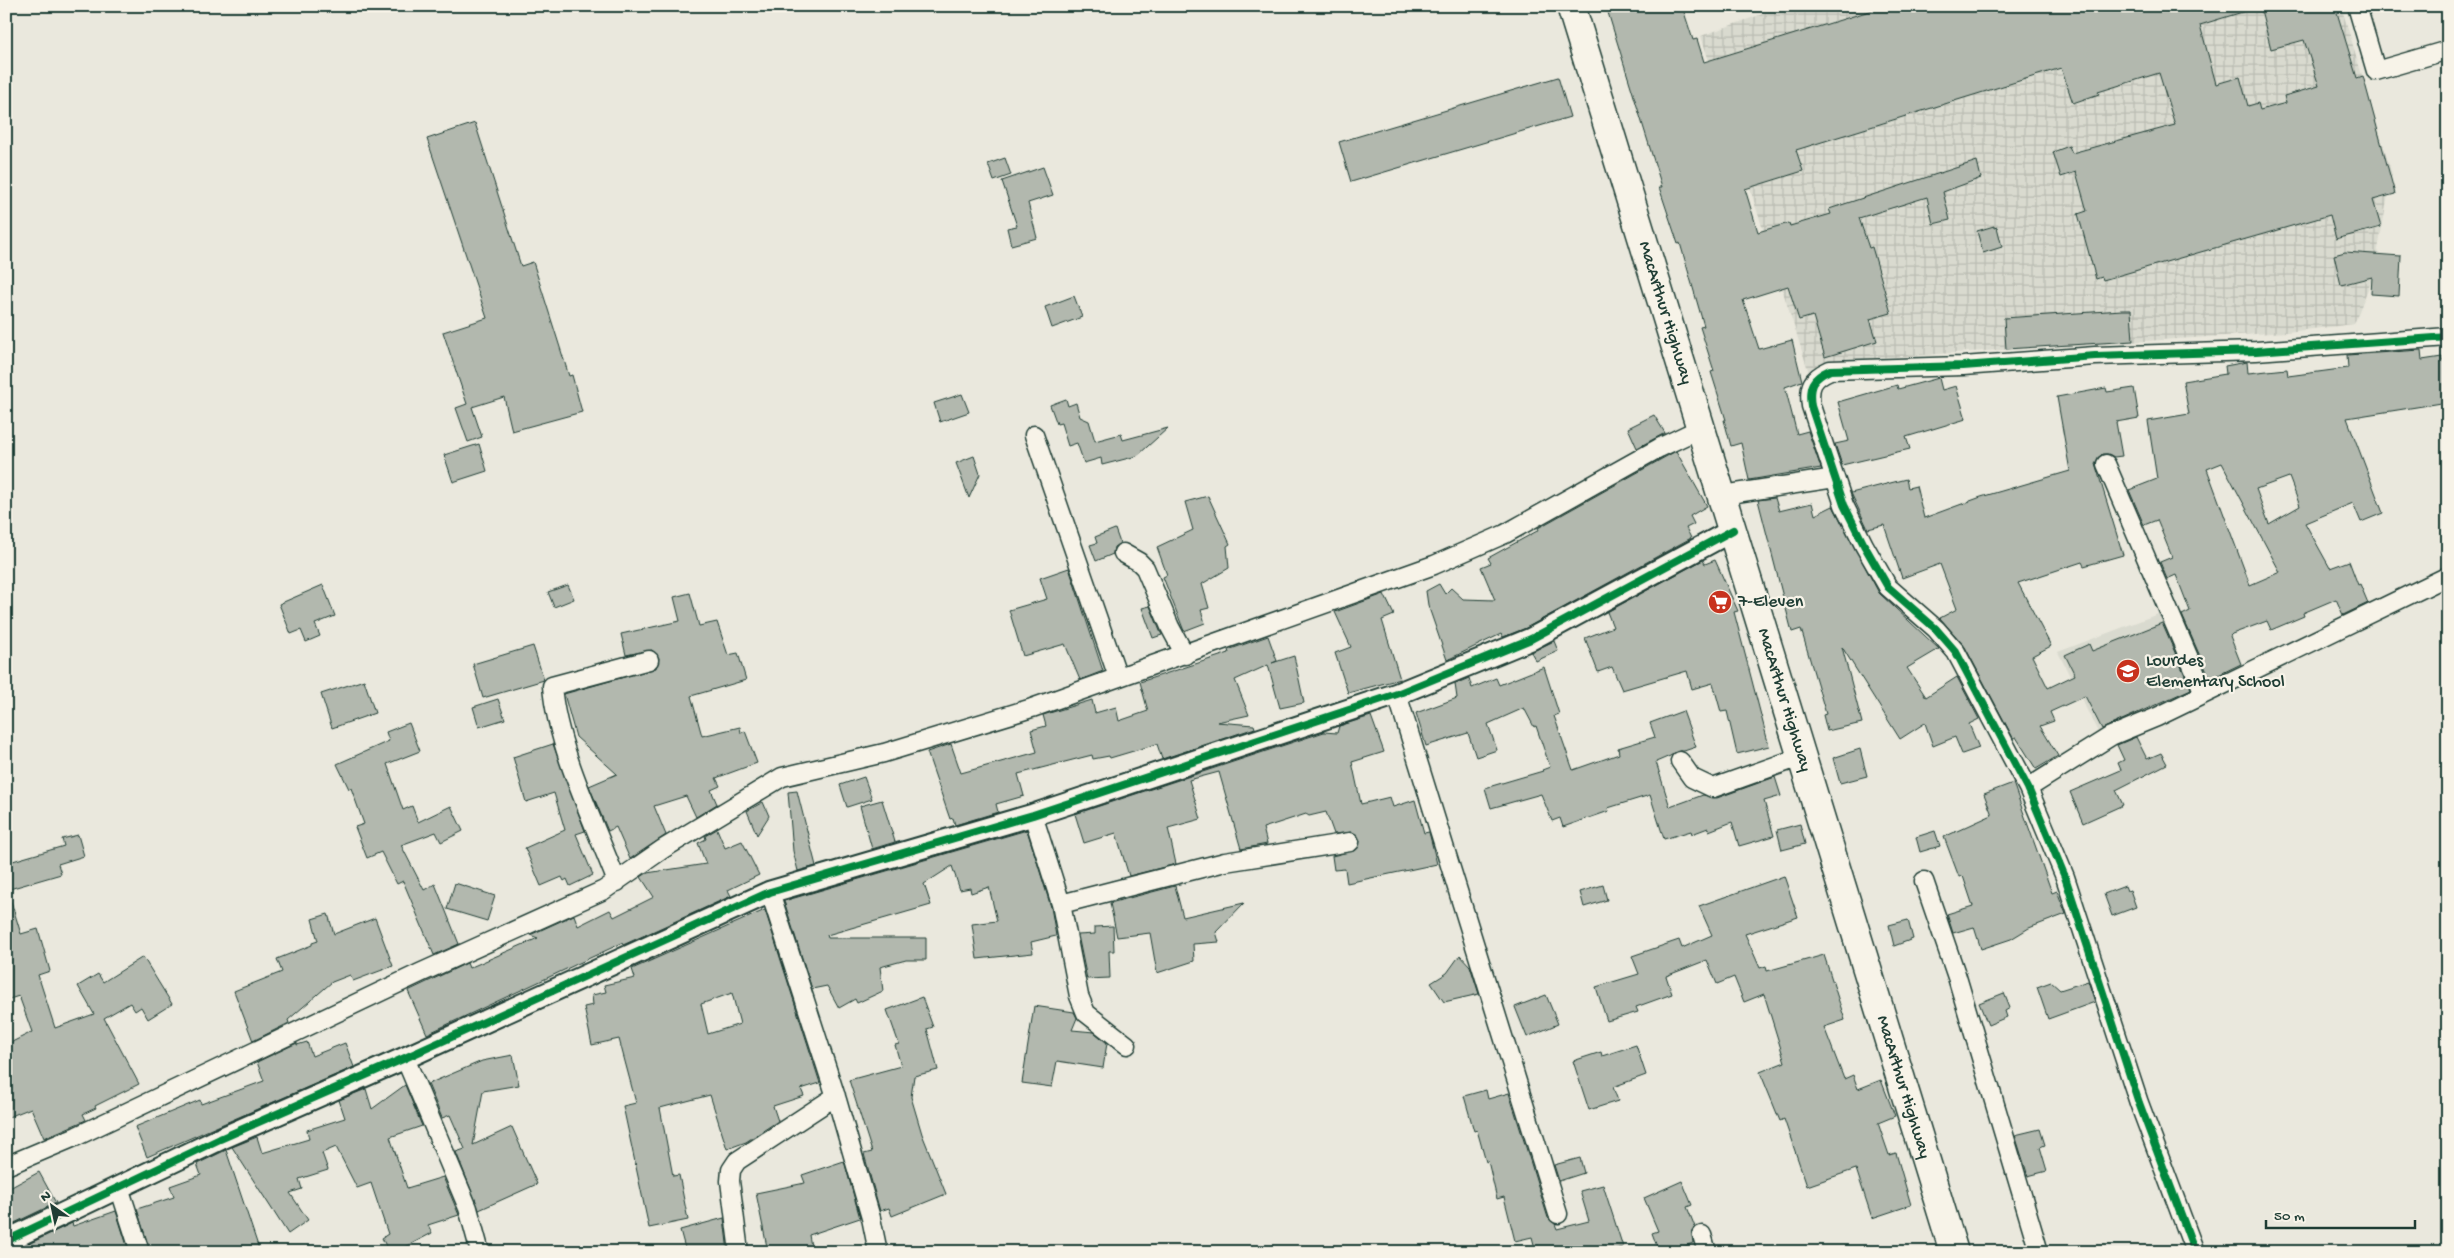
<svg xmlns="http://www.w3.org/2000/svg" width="2454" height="1258" font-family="'Gochi Hand',sans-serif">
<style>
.built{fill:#d9dacf}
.industrial{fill:url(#industrial-grid)}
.building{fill:#b2b8ae;stroke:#1f3d34;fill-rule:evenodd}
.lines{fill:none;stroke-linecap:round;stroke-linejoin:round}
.minor-casing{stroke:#1f3d34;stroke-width:21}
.tertiary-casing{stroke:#1f3d34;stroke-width:25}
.trunk-casing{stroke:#1f3d34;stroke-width:31}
.minor{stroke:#f7f3e8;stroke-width:18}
.tertiary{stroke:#f7f3e8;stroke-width:21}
.trunk{stroke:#f7f3e8;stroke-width:28}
.cycleway-casing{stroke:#f7f3e8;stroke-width:11}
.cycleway{stroke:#00873e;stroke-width:8}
.labels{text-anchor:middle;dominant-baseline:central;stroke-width:4.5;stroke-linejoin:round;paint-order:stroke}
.street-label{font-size:18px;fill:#1f3d34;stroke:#f7f3e8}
.poi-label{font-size:18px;fill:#1f3d34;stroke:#f7f3e8;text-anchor:start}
</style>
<defs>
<pattern id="industrial-grid" width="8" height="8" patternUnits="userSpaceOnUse" patternTransform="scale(1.25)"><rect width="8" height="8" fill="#d9dacf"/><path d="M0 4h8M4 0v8" fill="none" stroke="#babcb2"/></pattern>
</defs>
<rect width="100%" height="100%" fill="#eae8dd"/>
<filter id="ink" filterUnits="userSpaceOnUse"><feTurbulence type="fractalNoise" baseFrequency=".02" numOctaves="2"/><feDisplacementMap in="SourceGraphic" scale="10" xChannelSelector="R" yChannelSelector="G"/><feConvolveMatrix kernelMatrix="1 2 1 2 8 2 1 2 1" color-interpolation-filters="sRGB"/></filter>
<g filter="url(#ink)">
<!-- built -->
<path class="built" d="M2163,612L2197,689L2100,736L2058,652Z"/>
<!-- industrial -->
<path class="industrial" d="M1785,6H2341L2392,174L2373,276L2354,324L2287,332L1828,361L1809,373L1701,36Z"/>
<!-- building -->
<path class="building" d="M1606,6H1682L1693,40L1697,39L1704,62L1886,6H2248L2249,10L2200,25L2216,84L2240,77L2248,106L2258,103L2260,110L2286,103L2284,96L2319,86L2304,40L2271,49L2260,6H2335L2357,78L2363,76L2395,194L2373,200L2381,227L2336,239L2330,215L2103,280L2102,277L2096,279L2078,214L2087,211L2076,172L2061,177L2053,152L2069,146L2072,153L2175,125L2159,73L2098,92L2099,94L2073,103L2061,68L1796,150L1803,171L1745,189L1758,232L1789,223L1790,226L1831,214L1829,209L1977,161L1981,178L1943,192L1950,220L1933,224L1927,197L1859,218L1869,248L1872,247L1891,313L1870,319L1877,341L1825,357L1813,316L1799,320L1788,286L1743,300L1759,349L1792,340L1802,381L1785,387L1797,434L1808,431L1821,468L1749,480L1741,443L1731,446L1724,420H1726L1711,372L1714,371L1700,327L1704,326L1680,243L1678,244L1659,187H1662Z
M1558,77L1570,117L1351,182L1339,142Z
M475,123L521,266L533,262L569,376L572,375L582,412L512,431L504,397L472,407L482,437L468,442L456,408L467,404L443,332L487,318L427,139Z
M1005,158L1011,175L994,181L988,164Z
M1043,167L1053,195L1028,203L1037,238L1011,245L1007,228L1017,226L1002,181Z
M1994,226V228L1997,227L2002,247L1983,253L1977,231Z
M2345,252L2401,256L2399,296L2371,294L2372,277L2341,285L2334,255Z
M1074,296L1082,317L1052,328L1045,307Z
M2122,310H2131L2133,341L2006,349L2004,318Z
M2421,350L2422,360L2442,357V360L2448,358V402L2347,418L2383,513L2361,522L2353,503L2305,523L2330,568L2349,561L2358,585L2360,584L2368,603L2343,615L2336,599L2303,613L2304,616L2271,630L2267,621L2232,634L2230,636L2241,664L2210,679L2182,615L2190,611L2176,575L2167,579L2160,562L2172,557L2157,520L2144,525L2129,490L2157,479L2148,421L2189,414L2183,381L2226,374L2225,366L2247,362L2248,373L2287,369L2288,376L2348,368L2347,355ZM2222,463L2280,572L2250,585L2207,469ZM2289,477L2300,506L2269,524L2256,489Z
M1939,378L1942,390L1956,386L1966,419L1906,437L1910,449L1842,465L1835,444L1849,441L1838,402L1897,385L1898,389Z
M2106,388L2107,392L2134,388L2139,418L2116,422L2122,456L2114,457L2108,454H2102L2095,463L2123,555L2084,566L2082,562L2018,583L2051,646L2032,656L2048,688L2075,675L2065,655L2089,644L2092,651L2162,623L2191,689L2102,729L2085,696L2050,712L2054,721L2040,726L2058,756L2036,769L2016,737L2013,738L1965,647L1940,618L1957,609L1940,564L1902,578L1884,525L1868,529L1851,493L1906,479L1908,488L1916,486L1924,518L1981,497L2070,471L2057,397Z
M962,394L969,412L940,422L934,403Z
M1066,399L1068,406L1076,403L1080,417L1089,421L1095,441L1121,434L1123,440L1168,428L1137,456L1102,465L1101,458L1084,463L1077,443L1068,446L1061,423L1057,424L1050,405Z
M1654,415L1665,433L1637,448L1628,428Z
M479,444L487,471L453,482L444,455Z
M1676,451L1707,506L1690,516L1694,524L1686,528L1691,538L1526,628L1503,637L1501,634L1447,660L1428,605L1426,591L1439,584L1445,594L1451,588L1463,599L1495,600L1481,567L1491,563L1488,558L1539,530L1538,528Z
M974,456L980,474L969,498L956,463Z
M1208,496L1230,544L1227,546L1229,568L1202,584L1209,608L1201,610L1205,623L1184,631L1163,577L1167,575L1157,547L1193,530L1185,502Z
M1775,498L1779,511L1812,503L1815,515L1833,506L1879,593L1939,649L1907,668L1926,697L1957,677L1979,719L1969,724L1979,748L1962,754L1955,737L1933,746L1925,723L1900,739L1842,647L1862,723L1827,731L1823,715L1826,714L1801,629L1792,632L1758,500Z
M1115,529L1120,543L1114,547L1113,554L1096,561L1090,545L1097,543L1095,537Z
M1703,560L1705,564L1715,560L1738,611L1734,612L1769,746L1737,754L1727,711L1721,712L1713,683L1692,689L1687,671L1622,690L1612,667L1598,672L1585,638L1613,627L1607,612Z
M1069,568L1103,671L1080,680L1065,644L1023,656L1009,610L1047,599L1040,578Z
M323,585L335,616L315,624L320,636L306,642L301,630L291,634L279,604Z
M568,585L574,599L554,607L548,592Z
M690,593L699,626L717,622L728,655L738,653L746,680L691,696L702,736L740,727L741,733L745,731L757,763L716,778L720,786L711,790L717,804L696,817L686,796L654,806L666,835L630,859L616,827L608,831L589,786L617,774L576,737L564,694L656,668L659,658L652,650L626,655L621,634L680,621L674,597Z
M1384,594L1394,615L1382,620L1400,679L1348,693L1335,653L1351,647L1335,612Z
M1150,606L1160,631L1162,635L1153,638L1142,608Z
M1268,636L1277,661L1272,663L1294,656L1304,703L1280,708L1268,665L1235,680L1249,715L1217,722L1254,725L1255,728L1162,759L1157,744L1110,758L1109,756L1093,759L1092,755L1018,774L1024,796L996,804L998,812L955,825L953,818L950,819L927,752L951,744L961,773L1037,752L1031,730L1046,726L1043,715L1092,700L1095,713L1116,707L1119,721L1148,711L1140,682L1229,653L1228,650Z
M1554,641L1558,651L1536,661L1531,652Z
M533,646L544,680L483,698L473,664Z
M1544,667L1559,714L1554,716L1573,770L1619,754L1618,748L1655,737L1650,723L1683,711L1696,747L1684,751H1679L1670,756L1656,762L1670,807L1703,795L1717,798L1775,777L1781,796L1764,801L1774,836L1739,846L1732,822L1709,831L1708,828L1692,834L1691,831L1664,839L1650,795L1608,808L1609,811L1563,827L1560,818L1552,821L1541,794L1491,808L1485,788L1543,771L1542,770L1550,767L1536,726L1534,727L1524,708L1488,724L1497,750L1476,757L1468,733L1426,746L1416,713L1457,698L1455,684L1469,678L1472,688L1496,678L1499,685Z
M364,680L375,713L332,728L321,694Z
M498,699L505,719L479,727L473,707Z
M1371,716L1384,752L1352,762L1361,804L1390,797L1393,807L1415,800L1424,833L1429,832L1437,864L1347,883L1345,869L1334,870L1332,856L1356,850L1360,840L1353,832L1334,834L1326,812L1309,816L1306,814L1263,828L1267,844L1241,849L1219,772L1189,780L1201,819L1168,828L1176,864L1129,876L1116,833L1084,843L1075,814L1324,732L1337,733L1339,726Z
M409,723L420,751L387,764L403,810L412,806L418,822L451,806L463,831L441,842L436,832L401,845L424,890L435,884L459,944L434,955L403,881L397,884L381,852L367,858L355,827L364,824L351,788L349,789L337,764L389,741L386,732Z
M2136,737L2147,759L2161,753L2167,764L2116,790L2123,805L2083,823L2070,792L2121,770L2118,763L2124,760L2117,745Z
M553,744L585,831L576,834L593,875L570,886L567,879L564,881L562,877L541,886L525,848L565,830L554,793L526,802L513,757Z
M1860,749L1867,776L1840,783L1833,758Z
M864,777L872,799L847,807L840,785Z
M2013,783L2052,893L2057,891L2066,914L2029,928L2011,939L1981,949L1974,927L1953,933L1947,914L1973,906L1963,876L1959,877L1944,837L1992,815L1984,794Z
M797,791L816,866L798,871L793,851L788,792Z
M882,800L895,842L872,849L860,806Z
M763,802L769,816L757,835L747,811Z
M1800,824L1805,844L1782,850L1777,830Z
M717,829L725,848L742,841L759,875L728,890L731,896L623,945L622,943L427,1034L408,991L467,963L469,968L538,938L530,935L574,915L578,926L610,910L614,917L654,897L641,877L647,873L706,864L698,843L706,839L705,836Z
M1027,830L1051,907L1056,936L1031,942L1033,953L977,959L972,924L997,921L989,887L971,893L970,888L960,890L952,866L924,884L931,905L827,935L828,938H926V960H906L880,967L883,991L857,1003L855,999L839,1008L827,986L812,989L784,901Z
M1935,831L1940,846L1920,852L1916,837Z
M78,835L84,856L58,864L61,874L6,890V863L64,846L62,839Z
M1784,876L1798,917L1745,934L1760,968L1766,966L1767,971L1824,955L1845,1020L1824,1027L1844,1079L1853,1075L1858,1089L1881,1080L1895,1116L1878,1123L1889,1155L1896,1153L1911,1205L1872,1218L1856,1169L1807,1186L1784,1119L1780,1121L1760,1072L1785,1062L1764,994L1744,1002L1734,977L1717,984L1707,960L1666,976L1672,994L1636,1007L1638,1012L1607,1021L1596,987L1639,974L1632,956L1679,940L1682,948L1712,935L1699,906Z
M455,883L495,896L487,921L447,909Z
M1603,885L1607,900L1584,907L1580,892Z
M1175,886L1183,917L1244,903L1216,932L1219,942L1193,944L1194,961L1157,973L1150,933L1117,937L1110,903Z
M2125,886L2127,891L2130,890L2136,907L2112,916L2104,894Z
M10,898L21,934L38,929L50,971L38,975L55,1028L94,1014L78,986L98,974L103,982L143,957L172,1004L148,1019L141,1007L135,1011L130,1003L104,1018L139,1084L95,1106L96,1108L83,1114L86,1120L44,1138L31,1108L6,1118V1045L32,1032L19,996L6,1000V899Z
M765,910L820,1083L801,1089L804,1096L773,1106L778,1121L746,1142L727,1149L710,1095L660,1108L673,1176L679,1175L688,1220L649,1228L623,1106L636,1103L619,1039L592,1045L584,1007L593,1005L592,995L606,992L604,985L635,978L632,969ZM732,993L740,1024L708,1034L701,1004Z
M328,914L334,934L375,918L393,966L353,981L350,975L332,982L288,1020L289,1023L253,1041L234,991L282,972L277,959L312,945V943L318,941L312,919Z
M1908,920L1913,939L1894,946L1889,925Z
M1113,926L1114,951H1109L1110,978L1087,979L1078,935L1095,934V927Z
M1460,955L1470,966L1479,994L1444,1002L1431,983L1447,973Z
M2088,981L2095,1002L2048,1019L2037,987L2051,982L2060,990Z
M2004,993L2010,1008L2005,1011L2007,1017L1988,1025L1979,1003Z
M1546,995L1558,1024L1527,1037L1515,1007Z
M922,997L933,1027L927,1029L938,1070L914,1076L911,1097L922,1134L946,1194L892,1216L889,1208L880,1211L864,1154L872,1152L849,1080L901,1066L895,1045L899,1044L887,1010Z
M1034,1006L1074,1012L1077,1018L1072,1030L1094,1032L1107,1043L1103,1068L1057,1061L1052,1087L1022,1083Z
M307,1042L312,1056L345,1043L354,1067L147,1157L135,1127L200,1100L201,1104L264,1081L257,1062L297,1043V1045Z
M1636,1045L1646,1075L1613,1087L1618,1101L1589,1110L1573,1061L1601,1052L1602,1056Z
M513,1055L519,1085L483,1091L473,1145L512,1127L537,1184L479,1210L456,1152L465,1149L450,1115L442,1118L428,1084L482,1061Z
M405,1085L422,1126L390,1137L407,1188L443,1177L459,1215L428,1225L432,1233L396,1252H389L382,1238L388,1234L371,1183L357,1188L336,1147L322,1153L328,1170L299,1179L302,1189L290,1193L308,1220L288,1234L232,1147L257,1137L262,1153L309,1139L307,1130L345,1118L339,1100L366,1089L372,1109Z
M1486,1090L1488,1099L1509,1093L1548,1218L1555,1224L1557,1229L1589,1221L1580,1191L1603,1185L1623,1247L1606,1252H1536L1532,1237L1515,1241L1504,1197L1497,1199L1488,1161L1486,1162L1477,1130L1474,1131L1464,1096Z
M2040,1129L2045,1145L2040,1147L2047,1171L2028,1176L2015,1135Z
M226,1150L260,1252H150L137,1209L174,1197L170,1186L201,1175L197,1164Z
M1580,1158L1584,1173L1559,1181L1554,1165Z
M844,1161L860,1218L809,1235L812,1252H768L756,1193L805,1183L802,1175Z
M39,1172L56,1203L6,1227V1190Z
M1682,1181L1692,1205L1687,1207L1695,1227L1692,1233L1693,1243L1670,1252H1659L1652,1233L1658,1231L1644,1198Z
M116,1211L129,1252H12L72,1223L73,1226Z
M724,1218L728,1252H686L680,1230Z"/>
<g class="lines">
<!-- minor casing -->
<g class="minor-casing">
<path id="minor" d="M2357,6L2376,71L2448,50
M1034,435L1118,677
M2106,464L2204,693
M1723,495L1835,478
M1123,553L1139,562L1145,568L1170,627L1185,655
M1397,694L1558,1214
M1680,761L1692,778L1713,788L1803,756
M2028,788L2111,736L2157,717L2448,576
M1033,815L1061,904L1079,996L1086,1013L1127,1045
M1924,881L1957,977L2039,1252
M617,882C594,822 557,748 552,686L649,660
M770,892L837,1100L871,1218L878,1252
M1061,904L1225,862L1350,842
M405,1058L468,1208L480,1252
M6,1166L77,1136L420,973L604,890L663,849L782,777L884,753L1032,708L1434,565L1505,534L1659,448L1701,428
M119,1187L140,1252
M1702,1235L1707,1252
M739,1252L730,1181L731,1170L737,1161L836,1096
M2195,1252L2139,1103L2065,877L2028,788L1956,652L1936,629L1888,587L1864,545L1844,505L1811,406C1808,386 1812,378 1830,370L1963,366L2095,356L2256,351L2448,337"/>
</g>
<!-- tertiary casing -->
<g class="tertiary-casing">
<path id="tertiary" d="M6,1241L220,1139L405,1058L770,892L1033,815L1397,694L1531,639L1733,530"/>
</g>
<!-- trunk casing -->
<g class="trunk-casing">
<g id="trunk">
<path id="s1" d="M1571,6L1954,1252"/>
</g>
</g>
<!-- minor -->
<use href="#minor" class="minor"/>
<!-- tertiary -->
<use href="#tertiary" class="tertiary"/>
<!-- trunk -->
<use href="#trunk" class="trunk"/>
<!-- cycleway casing -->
<g class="cycleway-casing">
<path id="cycleway" d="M6,1241L220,1139L405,1058L770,892L1033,815L1397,694L1531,639L1733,530
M2195,1252L2139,1103L2065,877L2028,788L1956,652L1936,629L1888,587L1864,545L1844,505L1811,406C1808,386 1812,378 1830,370L1963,366L2095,356L2256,351L2448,337"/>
</g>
<!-- cycleway -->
<use href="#cycleway" class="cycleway"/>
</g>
</g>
<!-- icons -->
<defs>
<g id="supermarket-disc" transform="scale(1.25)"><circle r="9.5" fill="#c8321e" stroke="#f7f3e8"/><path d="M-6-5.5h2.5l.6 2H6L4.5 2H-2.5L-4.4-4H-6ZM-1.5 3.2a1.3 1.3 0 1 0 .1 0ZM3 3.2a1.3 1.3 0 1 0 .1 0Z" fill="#fff"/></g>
<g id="school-disc" transform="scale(1.25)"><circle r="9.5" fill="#c8321e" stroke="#f7f3e8"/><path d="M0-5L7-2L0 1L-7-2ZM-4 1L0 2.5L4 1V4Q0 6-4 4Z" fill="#fff"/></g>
</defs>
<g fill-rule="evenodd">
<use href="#supermarket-disc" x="1720" y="602"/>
<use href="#school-disc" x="2128" y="671"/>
</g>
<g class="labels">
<!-- street labels -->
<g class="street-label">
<text stroke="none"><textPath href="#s1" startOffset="321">MacArthur Highway</textPath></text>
<text stroke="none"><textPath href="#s1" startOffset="726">MacArthur Highway</textPath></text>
<text stroke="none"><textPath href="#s1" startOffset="1131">MacArthur Highway</textPath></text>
</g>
<!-- poi labels -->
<g class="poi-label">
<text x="1738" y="602">7-Eleven</text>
<text x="2146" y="661">Lourdes<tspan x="2146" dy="21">Elementary School</tspan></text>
</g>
</g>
<!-- margin -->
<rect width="2454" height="1258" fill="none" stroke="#f7f3e8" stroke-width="25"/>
<rect x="12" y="12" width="2429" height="1233" fill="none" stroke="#1f3d34" stroke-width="2" filter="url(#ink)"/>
<!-- north arrow -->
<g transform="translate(52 1206) rotate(327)" stroke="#f7f3e8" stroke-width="4" paint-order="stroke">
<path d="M0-4L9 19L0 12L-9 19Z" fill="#1f3d34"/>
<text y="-8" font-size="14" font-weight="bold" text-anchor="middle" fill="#1f3d34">N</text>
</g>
<!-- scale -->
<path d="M2266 1220v8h149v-8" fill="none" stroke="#1f3d34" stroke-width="2.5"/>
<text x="2274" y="1220" font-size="15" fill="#1f3d34" stroke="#f7f3e8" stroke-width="4" paint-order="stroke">50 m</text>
</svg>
